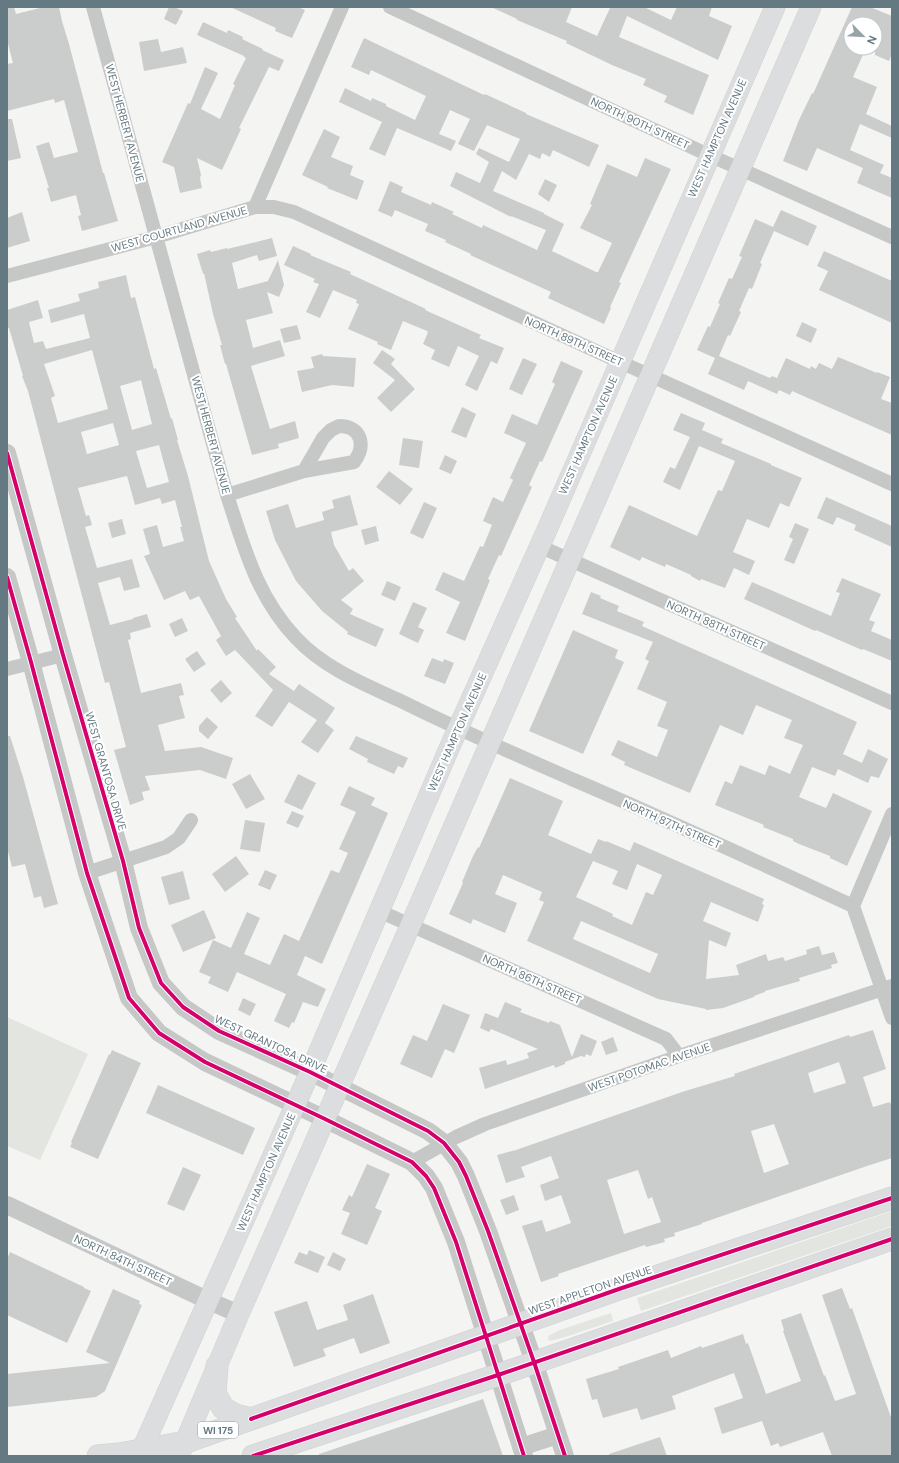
<svg xmlns="http://www.w3.org/2000/svg" width="899" height="1463" font-family="'DM Sans',sans-serif">
<style>
.green{fill:#e3e6e0}
.building{fill:#cbcdcd;fill-rule:evenodd}
.lines{fill:none;stroke-linecap:round;stroke-linejoin:round}
.secondary-casing{stroke:#d0d2d2;stroke-width:21}
.primary-casing{stroke:#d0d1d0;stroke-width:23}
.minor{stroke:#c6c8c8;stroke-width:14}
.tertiary{stroke:#c6c8c8;stroke-width:18}
.secondary{stroke:#dcddde;stroke-width:20}
.primary{stroke:#dcddde;stroke-width:22}
.cycleway-casing{stroke:#fff;stroke-width:6}
.cycleway{stroke:#d6006c;stroke-width:4}
.labels{text-anchor:middle;dominant-baseline:central;stroke-width:4;stroke-linejoin:round;paint-order:stroke}
.shield{fill:#fff;stroke:#92a1a8;stroke-width:1}
.shield-label{font-size:10px;font-weight:bold;fill:#647982}
.street-label{font-size:11px;fill:#647982;stroke:#fff}
</style>
<rect width="100%" height="100%" fill="#f4f4f2"/>
<!-- green -->
<path class="green" d="M7,1017L88,1054L40,1160L7,1146Z
M892,1211V1226L641,1311L637,1298Z
M611,1313L613,1321L562,1338L549,1341L548,1336L560,1330Z"/>
<!-- building -->
<path class="building" d="M7,7H14L16,14L44,7H59L62,21L69,44L103,173H104L118,221L82,231L78,216L81,215L76,195L51,202L47,188H49L36,146L49,142L54,158L78,152L64,100L55,103L54,99L7,111V64L13,63L7,40Z
M169,7H174L183,11L176,25L164,19Z
M230,7H298L305,10L292,38L275,31L276,28Z
M491,7H572L566,22L597,36L610,8L608,7H644L671,20L677,7H712L709,16L732,26L718,60L627,16L619,37L709,75L693,115L664,102L667,96L643,85L646,79L612,65L566,43L567,41L517,20V19Z
M852,7H870L892,16V54L889,61L875,55V24H851V48H866L853,77L877,87L866,114L892,126V138L860,124L850,150L884,165L880,173L892,178V198L857,183L863,168L817,148L807,171L783,161L799,120L812,93L813,94Z
M203,22L227,33L228,30L243,37L242,39L263,49L262,50L284,60L279,71L269,67L239,128L241,129L222,170L197,158L201,175L200,178L202,188L180,193L174,167L162,162L188,103L190,104L205,67L218,73L201,109L220,119L235,85L233,84L246,58L244,57V56L197,35Z
M364,38L484,95L485,94L526,113V114L599,145L589,167L553,150L550,157L542,153L540,159L529,154L516,180L502,171L493,191L544,213V214L564,224L552,251L596,272H598L612,243L580,228L592,205L590,204L607,164L637,177L645,158L671,169L619,282L621,283L610,307L611,308L604,324L548,298L551,292L470,255L471,254L445,242L446,240L425,231L428,224L395,210L392,217L378,211L390,181L403,187L401,192L431,205L432,202L454,212L452,214L482,228L483,225L537,250L546,230L511,216V217L450,186L456,172L480,183L489,162L476,154L479,148L509,162L520,139L487,125L474,151L458,144L470,119L450,110L439,134L456,141L451,151L397,128L385,156L369,149L382,122L339,102L345,88L371,101L372,98L386,104V106L415,120L426,96L371,70L369,75L351,67Z
M158,39L161,52L183,47L187,63L144,71L139,42Z
M7,119H12L21,158L7,161Z
M324,129L340,137L331,157L353,166L350,175L364,181L357,200L327,188L328,187L302,175Z
M545,179L557,185L549,202L538,194Z
M781,210L817,226L808,246L774,231L760,263L762,264L752,289L749,288L739,311L741,312L730,336L728,335L719,356L770,378L772,376L777,378L786,358L810,369L811,366L816,369L819,363L832,369L838,357L877,373V372L890,377L881,399L892,403V435L792,391L790,395L779,390L777,394L748,381L744,390L708,374L715,358L697,350L708,326L710,327L720,304L718,303L729,278L732,279L742,257L739,256L755,219L773,227Z
M22,212L30,241L7,248V218Z
M272,238L277,256L259,261L257,255L232,263L238,289L268,281L278,260L284,285L279,297L267,292L273,313L246,320L253,348L280,340L285,356L251,366L270,429L295,421L299,438L278,444L279,448L252,455L226,364H225L220,345H222L213,314L204,273L203,274L197,254L210,250L211,252L227,248V249Z
M293,246L311,254L310,255L351,272L350,274L426,309L425,310L481,335L479,338L504,348L497,364L491,361L477,391L465,385L479,356L458,346L449,367L431,359L435,350L423,344L428,332L427,331L403,321L391,350L377,344L378,342L348,329L359,304L356,303L357,300L333,290L320,318L306,312L319,284L313,282L315,279L284,265Z
M824,251L892,281V323L819,290L828,271L817,266Z
M126,275L131,298L135,297L154,369L156,368L171,419L172,418L178,440H177L188,476L209,561L226,599L237,617L235,618L257,651L258,649L276,667L269,674L294,691L299,684L335,708L325,723L334,730L318,753L301,742L317,720L289,702L272,727L255,716L273,690L235,650L226,656L216,640L221,636L199,596L190,600L185,591L164,600L144,556L150,554L143,529L157,525L163,547L184,541L180,527H182L175,500L162,504L160,498L135,505L127,476L78,488L86,516L89,515L92,525L85,527L97,568L132,559L140,587L124,591L120,577L98,583L110,625L133,619V618L147,614L151,627L130,633L131,639L128,640L141,693L181,683L184,695L179,696L185,718L158,725L165,751L201,747L233,758L226,779L200,770L145,776L150,790L142,792L144,800L130,805L114,750L126,747L109,682L105,683L28,391L22,376H23L9,328H7V310L38,300L43,318L29,322L34,343L43,341L46,349L90,338L84,314L51,323L48,310L80,301L78,294L99,288L98,282ZM92,350L108,409L58,423L51,398L55,396L44,364ZM141,380L152,424L132,430L120,386ZM113,423L119,445L87,454L81,432ZM159,445L169,482L147,488L136,451Z
M802,322L817,329L811,343L796,336Z
M297,325L301,339L284,343L280,329Z
M382,350L395,359L391,364L415,389L391,412L377,398L395,380L373,363Z
M322,354L323,356L356,358L354,387L332,385L302,392L297,371L314,368L311,357Z
M523,358L537,364L522,395L509,389Z
M561,361L583,371L542,462L540,461L529,485L532,487L501,556L499,555L488,579L490,580L465,641L446,633L460,602L435,590L443,572L464,581L480,546L483,547L492,525L483,521L493,497L503,502L513,480L510,478L526,443L504,433L512,414L537,425L555,384L552,382Z
M462,407L476,414L466,438L451,432Z
M681,413L705,423L702,430L723,439L721,443L771,464V465L802,478L789,507L780,503L769,528L747,519L733,552L755,561L749,575L734,568L725,588L701,579L700,581L691,576V575L666,564L665,567L642,557L640,561L610,547L629,505L697,536L718,490L722,491L735,461L699,446L680,490L663,482L670,467L675,469L690,437L673,430Z
M403,438L423,441L419,468L399,465Z
M445,455L457,461L451,474L439,469Z
M389,471L413,489L400,505L376,487Z
M350,495L358,525L331,532L334,545L349,571L353,568L364,581L341,600L353,609L350,614L384,629L376,647L347,634L348,632L322,611L296,581L275,540L266,511L288,504L296,528L324,520L322,512L334,508L332,500Z
M826,497L892,526V547L854,530L856,525L837,517L833,525L817,518Z
M424,502L437,508L423,539L410,533Z
M122,519L126,534L112,538L108,523Z
M795,523L809,529L794,564L784,560L793,539L789,537Z
M376,526L379,541L365,545L361,530Z
M842,578L881,594L869,620L875,622L871,631L892,640V661L863,649L862,650L816,630L815,631L744,599L752,582L831,616L840,593L836,592Z
M387,581L401,587L395,601L381,595Z
M591,592L601,596L600,598L619,606L617,611L644,622L642,626L857,722L843,754L862,763L868,749L888,759L879,778L871,776L868,783L838,769L835,776L812,767L799,797L826,808L833,793L872,811L847,866L830,858V856L799,844L793,841V839L763,827L764,825L715,805L725,781L732,784L740,765L765,775L769,765L790,774L803,745L784,738L792,720L756,705L743,735L720,725L690,793L624,765L625,762L611,755L618,740L657,757L668,730L657,726L667,702L637,689L649,661L645,659L653,642L582,614Z
M413,602L427,608L418,627L424,630L418,643L399,634Z
M182,618L188,631L175,637L169,624Z
M573,630L618,650L615,658L624,662L583,754L529,731Z
M197,651L206,664L194,672L185,659Z
M432,658L443,662L444,659L454,663L445,684L424,676Z
M221,680L232,693L221,703L210,690Z
M207,717L218,727L208,739L199,731V726Z
M7,736H10L23,777L58,904L44,908L41,896L34,898L25,864L12,867L7,848Z
M356,736L408,758L403,768L398,766L394,774L367,762L368,759L349,749Z
M250,774L265,799L246,809L232,784Z
M298,774L316,783L302,810L284,802Z
M510,778L563,801L548,835L591,854L598,839L606,842V841L630,851L634,842L764,899L762,904L764,905L758,922L711,902L703,921L731,933L726,947L709,940L706,979L739,975L736,965L766,954L768,961L783,957L785,961L807,954L806,950L819,946L822,955L834,952L838,963L831,965L832,968L799,978L800,981L765,991V992L754,996V997L723,1008L706,1010V1009L658,999L527,941L544,902L539,900L542,892L503,875L495,894L517,903L505,933L473,919L471,924L449,914L463,883L462,882L473,856L478,847L479,848ZM593,861L618,871L612,884L627,890L637,864L662,875L653,895L646,892L632,925L612,916L613,914L576,897ZM581,921L658,954L650,973L573,939Z
M349,786L375,798L371,805L388,813L322,964L305,956L297,975L326,989L318,1007L303,1002L294,1023L292,1022L289,1028L274,1021L286,994L237,972L228,992L208,983L211,977L199,972L213,940L231,948L247,912L260,918L244,954L270,965L284,934L299,941L331,870L339,873L348,853L339,849L356,812L340,805Z
M292,811L304,816L298,828L286,823Z
M245,820L265,823L260,852L240,849Z
M236,856L249,874L225,892L212,874Z
M265,870L277,875L270,890L258,885Z
M183,871L190,899L169,905L161,877Z
M204,910L216,938L183,952L171,925Z
M243,998L256,1004L250,1016L238,1010Z
M505,1002L522,1009L520,1012L549,1023L550,1021L560,1025L572,1057L581,1034L597,1041L591,1056L586,1054L585,1057L581,1056L565,1062V1064L555,1068L554,1065L485,1089L479,1068L506,1060L507,1065L529,1058L527,1053L538,1049L491,1029L489,1032L480,1028L485,1013L498,1018Z
M443,1004L470,1015L454,1053L445,1049L432,1078L400,1064L413,1035L427,1041Z
M873,1030L886,1069L863,1077L873,1107L890,1102L892,1108V1158L867,1166L702,1223V1224L674,1233L675,1236L664,1239L665,1242L646,1247L645,1245L558,1274L559,1276L541,1282L522,1226L542,1220L546,1232L571,1223L561,1195L545,1201L540,1185L559,1178L551,1156L521,1167L525,1177L506,1183L497,1155L516,1150L682,1092L735,1076L734,1074L849,1035L850,1037ZM839,1062L846,1083L814,1093L808,1073ZM774,1124L789,1164L764,1173L751,1131ZM638,1170L648,1199L652,1197L661,1222L624,1234L607,1180Z
M613,1037L618,1051L606,1055L601,1042Z
M112,1050L141,1063L98,1159L70,1147L72,1143L71,1142L109,1054L110,1055Z
M158,1085L255,1128L243,1155L146,1113Z
M367,1164L390,1174L375,1208L382,1211L367,1245L341,1234L350,1213L342,1210L349,1195L352,1197Z
M183,1167L201,1175L184,1211L167,1204Z
M514,1195L519,1210L506,1215L500,1200Z
M309,1250L325,1257L318,1273L294,1263L299,1252L307,1255Z
M10,1252L84,1287V1288L91,1291L67,1343L7,1315V1259Z
M333,1252L346,1259L340,1271L327,1265Z
M842,1288L850,1309L852,1308L892,1420V1456H832L823,1432L780,1447L778,1443L771,1446L762,1421L722,1434L714,1408L743,1398L734,1373L672,1396L676,1409L641,1420L637,1408L603,1418L597,1399L592,1400L586,1379L619,1369L618,1367L668,1350L671,1358L701,1346L702,1348L743,1334L746,1344L748,1343L766,1394L801,1381L783,1331L784,1330L781,1320L801,1313L824,1376L825,1375L835,1401L856,1394L822,1295Z
M113,1289L140,1301L139,1304L142,1305L105,1391L96,1397L7,1407V1374L110,1363L86,1352Z
M373,1294L390,1343L360,1354L354,1338L323,1349L326,1356L294,1367L274,1312L307,1301L317,1330L348,1320L343,1305Z
M483,1399L503,1456H319V1454Z
M660,1437L667,1456H609V1454Z"/>
<g class="lines">
<!-- secondary casing -->
<g class="secondary-casing">
<path id="secondary" d="M139,1456L310,1072L451,744L546,532L775,7
M179,1456L239,1314L411,924L811,7"/>
</g>
<!-- primary casing -->
<g class="primary-casing">
<path id="primary" d="M217,1366L215,1393L223,1408L235,1415L251,1419
M98,1456L119,1454L186,1442L619,1289L892,1198
M253,1456L498,1375L892,1239"/>
</g>
<!-- minor -->
<path class="minor" d="M93,7L227,495C244,547 257,597 296,638C325,669 366,685 403,702C459,730 517,755 574,780C668,820 760,863 853,906
M390,7L700,151L892,237
M255,207L342,7
M7,276L156,237L255,207H274L294,212L609,357L892,484
M339,426C362,426 366,446 354,462L304,471L323,438L331,430Z
M227,495L304,471
M539,546L892,703
M7,669L63,655
M892,814L853,906L892,1018
M87,873L166,847L179,838L191,820
M379,911L666,1039L679,1056
M412,1162L456,1137L485,1124L679,1056L892,986"/>
<!-- tertiary -->
<path class="tertiary" d="M7,453L63,655L123,861L139,928L161,983L183,1007L219,1031L310,1072L428,1131L444,1143L459,1162L466,1176L488,1231L534,1362L565,1456
M7,577L31,662L87,873L129,998L159,1033L205,1062L325,1119L412,1162L426,1176L434,1188L456,1242L524,1456
M7,1205L209,1301L239,1314
M521,1447L558,1435"/>
<!-- secondary -->
<use href="#secondary" class="secondary"/>
<!-- primary -->
<use href="#primary" class="primary"/>
<!-- cycleway casing -->
<g class="cycleway-casing">
<path id="cycleway" d="M7,453L63,655L123,861L139,928L161,983L183,1007L219,1031L310,1072L428,1131L444,1143L459,1162L466,1176L488,1231L534,1362L565,1456
M7,577L31,662L87,873L129,998L159,1033L205,1062L325,1119L412,1162L426,1176L434,1188L456,1242L524,1456
M251,1419L619,1289L892,1198
M253,1456L498,1375L892,1239"/>
</g>
<!-- cycleway -->
<use href="#cycleway" class="cycleway"/>
</g>
<g class="labels">
<!-- shield labels -->
<rect class="shield" x="198" y="1422" width="40" height="16" rx="3"/>
<g class="shield-label">
<text x="218" y="1430">WI 175</text>
</g>
<!-- street labels -->
<g class="street-label">
<text transform="translate(125 123) rotate(75)">WEST HERBERT AVENUE</text>
<text transform="translate(640 123) rotate(25)">NORTH 90TH STREET</text>
<text transform="translate(717 138) rotate(-66)">WEST HAMPTON AVENUE</text>
<text transform="translate(179 229) rotate(-16)">WEST COURTLAND AVENUE</text>
<text transform="translate(574 341) rotate(24)">NORTH 89TH STREET</text>
<text transform="translate(211 435) rotate(75)">WEST HERBERT AVENUE</text>
<text transform="translate(588 435) rotate(-66)">WEST HAMPTON AVENUE</text>
<text transform="translate(716 625) rotate(24)">NORTH 88TH STREET</text>
<text transform="translate(457 732) rotate(-66)">WEST HAMPTON AVENUE</text>
<text transform="translate(106 771) rotate(74)">WEST GRANTOSA DRIVE</text>
<text transform="translate(672 824) rotate(24)">NORTH 87TH STREET</text>
<text transform="translate(532 979) rotate(24)">NORTH 86TH STREET</text>
<text transform="translate(271 1044) rotate(25)">WEST GRANTOSA DRIVE</text>
<text transform="translate(649 1067) rotate(-19)">WEST POTOMAC AVENUE</text>
<text transform="translate(266 1172) rotate(-66)">WEST HAMPTON AVENUE</text>
<text transform="translate(123 1260) rotate(25)">NORTH 84TH STREET</text>
<text transform="translate(590 1290) rotate(-19)">WEST APPLETON AVENUE</text>
</g>
</g>
<!-- border -->
<rect width="899" height="1463" fill="none" stroke="#647982" stroke-width="16"/>
<!-- north arrow -->
<g transform="translate(863 36) rotate(114)"><circle r="19" fill="#ffffff" stroke="#c1c9cd"/>
<path d="M0-3L7 15L0 10L-7 15Z" fill="#96a4a9"/>
<text y="-6" font-size="11" font-weight="bold" text-anchor="middle" fill="#647982">N</text>
</g>
</svg>
